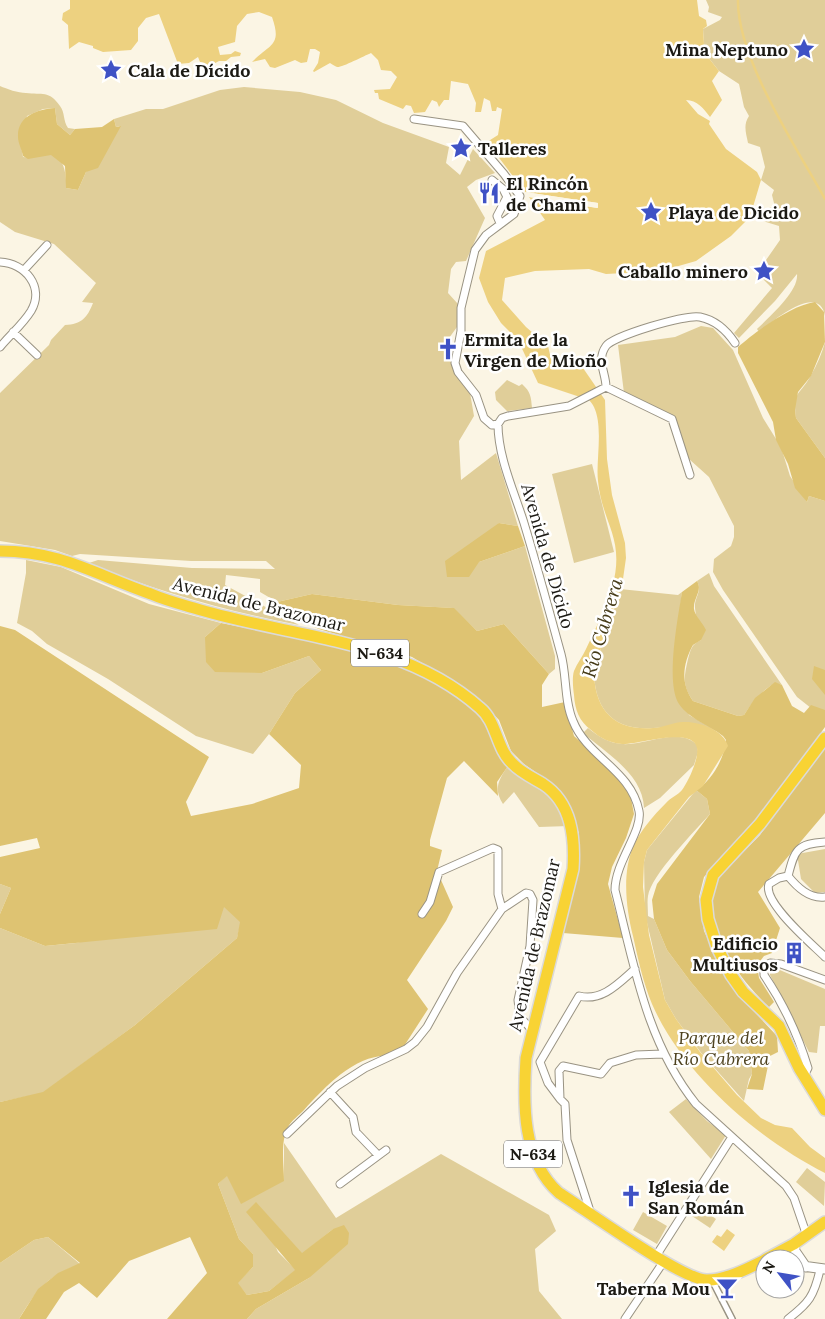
<svg xmlns="http://www.w3.org/2000/svg" width="825" height="1319" font-family="Lora,serif">
<style>
.green{fill:#e0ce99}
.forest{fill:#dec372}
.water{fill:#edd180}
.pier{fill:#fbf5e4}
.lines{fill:none;stroke-linecap:round;stroke-linejoin:round}
.stream{stroke:#edd180;stroke-width:2.5}
.pedestrian-casing{stroke:#999383;stroke-width:8}
.minor-casing{stroke:#999383;stroke-width:9}
.tertiary-casing{stroke:#999383;stroke-width:11}
.trunk-casing{stroke:#dbdad9;stroke-width:14}
.pedestrian{stroke:#fff;stroke-width:5}
.minor{stroke:#fff;stroke-width:7}
.tertiary{stroke:#fff;stroke-width:9}
.trunk{stroke:#f8d334;stroke-width:11}
.labels{text-anchor:middle;dominant-baseline:central;stroke-width:5;stroke-linejoin:round;paint-order:stroke}
.shield{fill:#fff;stroke:#605f5a;stroke-width:1}
.shield-label{font-size:16px;font-weight:bold;fill:#1c1a14}
.poi-label{font-size:18px;font-weight:bold;fill:#1c1a14;stroke:#fff;text-anchor:start}
.street-label{font-size:18px;fill:#1c1a14;stroke:#fff}
.park-label{font-size:18px;font-style:italic;fill:#4e421f;stroke:#fff}
.water-label{font-size:19px;font-style:italic;fill:#463b18;stroke:#fff}
</style>
<rect width="100%" height="100%" fill="#fbf5e4"/>
<!-- green -->
<path class="green" d="M706,0H825V316C819,282 773,321 759,332L757,329C769,317 799,291 797,274L775,301L739,338L734,333L772,288L757,273L780,240L779,226L766,222L760,214L763,209L775,207L772,195L774,190L761,180L765,167L760,147L748,143C746,133 743,125 749,116L744,107L739,84L719,71L700,47L704,44L703,29L720,20L722,17L708,12L709,7Z
M0,86C7,89 18,93 26,93C42,95 49,90 60,106C65,112 63,121 68,128L75,129L70,135L57,124L55,108L43,109L27,116L21,146L23,157C36,158 36,155 46,154C64,152 67,175 66,188L78,190L86,172L120,126L116,127L114,119L146,109H163L220,90L244,87L300,92L336,100L383,123L449,147L446,163L460,175L473,149L495,173L476,180L467,187L485,218L466,261L456,262L451,269L448,293L458,304L457,327L449,338L448,356L456,373L469,387L474,416L459,441L461,480L496,453L518,526L499,523L479,562L525,546L555,656V669L549,674L504,624L477,631L453,608L398,605L312,594L277,602L260,592V579L226,575L225,585L299,625C227,611 157,592 89,563L98,560L192,568L275,569L266,561H191L80,554L72,556L55,550L0,541V393L49,345L51,340L65,325C82,324 87,318 93,303L82,302L96,283L54,244L15,232L0,222Z
M701,326L713,328L733,350L763,418L781,447L790,476L807,502L809,496L825,501V715L816,712L797,697L723,590L713,572L714,559L731,546L734,537V526L709,477L689,459L675,418L624,393L618,345L675,337Z
M825,342V458L796,418C792,390 801,395 811,375C817,365 822,353 825,342Z
M507,380L519,386L522,384C531,392 531,397 532,408L507,411L496,400L495,392Z
M592,464L614,552L574,563L552,474Z
M26,560L61,567L149,604L221,623L205,637L262,673L309,656L321,670L295,693L269,734L253,754L196,736L108,679L47,644L32,631L17,623L26,573Z
M709,573L714,586L782,685L775,683C761,691 753,701 744,715L738,716L693,701C682,685 684,677 688,659C691,649 691,645 701,640C700,633 694,609 695,604C696,596 702,590 697,581Z
M620,589L678,595L682,592L674,663L689,715L717,731C712,730 705,726 699,725C684,723 668,728 653,728C612,731 594,708 594,670Z
M588,728C598,736 608,743 622,744C645,746 679,726 697,745L698,752L694,765L660,798L644,808C643,774 606,753 583,733Z
M508,766C518,776 529,780 541,788C555,796 561,812 569,826L539,827L514,792L503,804C493,789 499,779 508,766Z
M696,790L707,799L710,814C695,831 651,875 648,896C647,902 648,909 648,916L654,919L667,950L690,981L749,1051L752,1074L749,1079L744,1101L702,1054L676,1019L665,1000L645,914L644,862L647,850Z
M825,849V892L815,893L801,879L797,854Z
M0,884L11,888L0,914Z
M224,906L241,922L237,938L135,1025L43,1093L0,1102V928L45,946L76,943Z
M775,968L825,989V1026H820L817,1053L809,1052L770,975V970Z
M686,1099L707,1121L726,1135L711,1159L669,1112Z
M284,1143L336,1218L441,1154L549,1215L556,1231L535,1249L539,1291L562,1319H247L256,1309L309,1278L333,1229L302,1254L256,1203L278,1252L296,1270L269,1291L247,1295L237,1283L253,1267V1254L239,1239L218,1184L227,1175L284,1181Z
M807,1168L825,1182L824,1206L796,1182Z
M696,1205L716,1219L710,1228L689,1214Z
M643,1212L667,1226L657,1244L633,1230Z
M48,1237L80,1264C45,1278 39,1287 19,1319H0V1263L34,1240Z"/>
<!-- forest -->
<path class="forest" d="M55,108L57,124L70,135L75,129L102,127L114,119L116,127L121,126L98,168L86,172L78,190L66,188L65,166L51,155L28,159L23,156C22,150 18,143 18,137C17,116 38,109 55,108Z
M815,302L824,312L825,342L811,376L798,392L795,410L796,418L825,458V501L809,496L807,502L795,488L788,464L776,440L773,422L738,353V347C756,331 792,305 815,302Z
M499,523L518,526L525,546L479,562L469,577H447L445,561Z
M697,581C703,591 693,598 694,609C695,616 703,623 706,630L701,640L693,645C683,663 680,683 693,701L738,716L744,715L755,698L775,682L782,685L792,706L804,713L811,705L825,710V727L760,817L704,877L699,897L704,931L718,961L734,990L777,1036L778,1052L770,1056L763,1090L747,1089L752,1074L749,1051L690,981L667,950L654,919L652,900L657,884L710,814L707,799L696,790C712,781 725,757 726,740L723,736C709,725 689,719 679,704C665,683 678,617 682,592Z
M312,594L398,605L454,608L477,631L504,624L549,674L542,685V707L565,702L574,736L619,777L630,793L634,814L626,838L612,867L608,884L623,938L563,933L577,878L579,833L570,810L557,787L524,764L511,751L499,720L483,703L447,678L412,657L319,629L307,624L277,602Z
M221,623L365,652L411,668L476,708L486,721L508,766L497,782L498,796L464,761L447,778L430,840V846L442,850L437,871L453,907L446,921L407,980L428,1009L397,1057C360,1049 327,1085 304,1110C299,1115 291,1121 288,1127C280,1142 284,1165 284,1181L241,1204L227,1176L218,1184L239,1239L253,1254V1267L238,1283L247,1295L269,1291L295,1270L246,1212L256,1202L302,1253L333,1229L344,1225L349,1233L348,1244L309,1278L256,1309L247,1319H167L207,1273L190,1237L129,1261L97,1298L79,1283L64,1292L46,1319H19L38,1289L58,1273L80,1263L48,1237L34,1240L0,1263V1102L43,1092L135,1025L237,938L240,922L224,907L217,929L45,946L0,928V914L11,888L0,884V857L40,848L37,838L0,846V626L15,630L209,757L186,802L191,816L252,804L299,788L301,765L269,734L295,693L321,670L309,656L262,673L215,672L206,662L205,637Z
M814,666L825,670V695L812,679Z
M825,744V813L758,892L780,928L772,953L764,956L757,965L759,978L774,1002L769,1007C738,978 692,918 721,875L760,835Z"/>
<!-- water -->
<path class="water" d="M70,0H697L699,16L706,20L707,26L703,29L704,44L700,47L719,71L712,81L722,100L710,117C704,109 697,100 686,100L698,114L710,121L709,124L726,149L757,172L761,180L750,217L731,236L696,261L661,271L606,274L589,269L535,271L505,278L502,300L526,327L548,346L551,359L563,360L583,368L605,400L607,459L612,495L625,543L626,558L623,579L594,670C594,708 612,731 653,728C663,728 673,722 683,722C699,721 724,730 728,746L703,786L689,797L647,850L644,862L643,887L649,935L665,1000L676,1019L700,1052L737,1095L761,1118L775,1125L792,1128L810,1147L825,1158V1173C758,1139 683,1075 652,1004C643,982 638,959 633,936C626,909 622,873 633,847C640,831 653,816 666,803C670,798 678,795 682,790C688,782 699,759 697,748C692,726 639,745 622,744C610,743 600,738 591,730C579,721 575,710 574,695C573,688 572,677 574,671C577,663 583,656 586,649C595,630 606,608 612,588C626,538 602,524 598,481C595,457 608,410 584,396L580,397L538,383L518,340L501,323L488,302L479,278L486,251L545,220L529,197L597,208L598,203L525,192L487,142L498,135L502,109L497,107L496,111H492L490,101L484,98L481,112H475L476,103L468,84L451,81L449,100H444L439,107L437,102L432,100L425,112L414,113L411,106L406,105L403,109L379,99L378,93H375L374,90L390,89L397,77L391,71L381,70L378,60L371,53C364,56 341,68 337,67C334,66 332,64 330,63L314,72L313,71L318,63L320,52L315,49H310L307,62L301,63L295,60L275,68L270,67L265,59L252,62C271,43 282,46 272,17L259,12L247,14L237,26L235,42L218,47L220,55L231,54L235,51L241,53L240,56L231,57L226,61H219L206,68L205,63L200,62L198,57L189,63L178,64L159,14L146,18L138,28V41L131,50L103,52L93,48V46L79,42L69,49L68,25L62,20L63,13L70,9Z
M727,1229L735,1235L724,1251L712,1242L717,1235L721,1237Z"/>
<!-- pier -->
<path class="pier" d="M525,192L598,203V208L529,197Z"/>
<g class="lines">
<!-- stream -->
<path class="stream" d="M738,0C737,58 796,147 825,199"/>
<!-- pedestrian casing -->
<g class="pedestrian-casing">
<path id="pedestrian" d="M712,1280L732,1319"/>
</g>
<!-- minor casing -->
<g class="minor-casing">
<path id="minor" d="M414,119L463,126L504,174L520,196L514,214L486,235L475,250L461,308V331L455,363L458,372L476,395L484,418L492,425L498,424L502,418L508,416L569,406L606,387
M492,180L503,189L507,197L497,216L500,223
M0,262C25,263 45,287 31,311C23,324 10,335 0,347
M24,270L47,245
M13,332L37,355
M606,387C606,373 596,360 606,346C613,336 686,314 700,317C715,320 727,331 735,343
M606,387L672,419L690,475
M498,424C498,457 514,491 524,523C537,566 549,610 561,654C567,676 564,701 573,721C587,757 631,770 639,811C643,831 615,862 615,890C634,964 646,1042 696,1104L786,1186L794,1198L807,1236
M825,842C797,844 795,849 788,876C797,887 809,899 825,897
M788,876L779,878L769,884C762,902 812,944 825,957
M422,914L430,902L439,872L493,848L498,850V894L502,909
M804,1076L808,1068C798,1035 783,1003 764,975V970L770,963L781,964L825,980
M330,1092L353,1117L356,1132L378,1155
M560,1099L548,1083L540,1062L579,996C602,1002 619,983 635,969
M287,1134L337,1086L365,1068L406,1049L415,1042L427,1027L457,973L502,909L526,893L530,894L533,900L530,946L518,1000L520,1017L532,1030
M340,1184L386,1150
M588,1211L589,1208L567,1140L565,1104L560,1099L559,1071L563,1066L601,1074L610,1063L636,1055L663,1054
M656,1256L732,1137
M625,1319L664,1261
M788,1319C809,1303 814,1296 820,1270"/>
</g>
<!-- tertiary casing -->
<g class="tertiary-casing">
<path id="tertiary" d="M794,1244L795,1251L806,1267
M795,1265L825,1269"/>
</g>
<!-- trunk casing -->
<g class="trunk-casing">
<path id="trunk" d="M0,551C61,551 96,575 151,594C165,600 180,604 194,608C291,638 401,638 480,708C497,722 496,748 512,763C520,772 533,778 543,784C572,803 575,838 573,869L526,1058C523,1104 522,1160 559,1193C586,1210 682,1280 707,1280C726,1280 749,1268 765,1260
M825,738L760,824L713,875L706,900L708,919L717,947L731,975L743,992L779,1026L799,1068L825,1110
M766,1259L794,1244L825,1222"/>
</g>
<!-- pedestrian -->
<use href="#pedestrian" class="pedestrian"/>
<!-- minor -->
<use href="#minor" class="minor"/>
<!-- tertiary -->
<use href="#tertiary" class="tertiary"/>
<!-- trunk -->
<use href="#trunk" class="trunk"/>
</g>
<!-- icons -->
<defs>
<g id="sight-bare" transform="scale(1.725)"><path d="M0-6L1.8-2.2L6-1.7L2.9 1.2L3.7 5.4L0 3.3L-3.7 5.4L-2.9 1.2L-6-1.7L-1.8-2.2Z" fill="#3f52c5" stroke="#fff" stroke-width="2.5" paint-order="stroke"/></g>
<g id="restaurant-bare" transform="scale(1.725)"><path d="M-5-6h1v4h1v-4h1v4h1v-4h1v5L-1.5 .5V6h-2V.5L-5-1ZM5-6V6H3V1.5H1.5Q1.5-4 5-6Z" fill="#3f52c5" stroke="#fff" stroke-width="2.5" paint-order="stroke"/></g>
<g id="church-bare" transform="scale(1.725)"><path d="M-1.2-6h2.4v3.5h3.3v2.4h-3.3V6h-2.4V-.1h-3.3v-2.4h3.3Z" fill="#3f52c5" stroke="#fff" stroke-width="2.5" paint-order="stroke"/></g>
<g id="building-bare" transform="scale(1.725)"><path d="M-4-6H4V6H1V3H-1V6H-4ZM-2.5-4.3h1.7v1.8h-1.7ZM.8-4.3h1.7v1.8H.8ZM-2.5-1h1.7V.8h-1.7ZM.8-1h1.7V.8H.8Z" fill="#3f52c5" stroke="#fff" stroke-width="2.5" paint-order="stroke"/></g>
<g id="bar-bare" transform="scale(1.725)"><path d="M-6-5H6L.8 .8V4.5H3.5V6h-7V4.5H-.8V.8Z" fill="#3f52c5" stroke="#fff" stroke-width="2.5" paint-order="stroke"/></g>
</defs>
<g fill-rule="evenodd">
<use href="#sight-bare" x="804" y="49"/>
<use href="#sight-bare" x="111" y="70"/>
<use href="#sight-bare" x="461" y="148"/>
<use href="#restaurant-bare" x="489" y="193"/>
<use href="#sight-bare" x="651" y="212"/>
<use href="#sight-bare" x="764" y="271"/>
<use href="#church-bare" x="448" y="349"/>
<use href="#building-bare" x="794" y="953"/>
<use href="#church-bare" x="631" y="1196"/>
<use href="#bar-bare" x="727" y="1288"/>
</g>
<g class="labels">
<!-- shield labels -->
<g class="shield">
<rect x="351" y="639.5" width="58" height="27" rx="4"/>
<rect x="504" y="1140.5" width="58" height="27" rx="4"/>
</g>
<g class="shield-label">
<text x="380" y="653">N-634</text>
<text x="533" y="1154">N-634</text>
</g>
<!-- poi labels -->
<g class="poi-label">
<text x="788" y="49" text-anchor="end">Mina Neptuno</text>
<text x="128" y="70">Cala de Dícido</text>
<text x="478" y="148">Talleres</text>
<text x="506" y="183">El Rincón<tspan x="506" dy="21">de Chami</tspan></text>
<text x="668" y="212">Playa de Dicido</text>
<text x="748" y="271" text-anchor="end">Caballo minero</text>
<text x="464" y="339">Ermita de la<tspan x="464" dy="21">Virgen de Mioño</tspan></text>
<text x="778" y="943" text-anchor="end">Edificio<tspan x="778" dy="21">Multiusos</tspan></text>
<text x="648" y="1186">Iglesia de<tspan x="648" dy="21">San Román</tspan></text>
<text x="710" y="1288" text-anchor="end">Taberna Mou</text>
</g>
<!-- street labels -->
<g class="street-label">
<text transform="translate(548 556) rotate(74)">Avenida de Dícido</text>
<text transform="translate(259 604) rotate(14)">Avenida de Brazomar</text>
<text transform="translate(534 945) rotate(-77)">Avenida de Brazomar</text>
</g>
<!-- park labels -->
<g class="park-label">
<text x="721" y="1037">Parque del<tspan x="721" dy="21">Río Cabrera</tspan></text>
</g>
<!-- water labels -->
<g class="water-label">
<text transform="translate(602 628) rotate(-74)">Río Cabrera</text>
</g>
</g>
<!-- north arrow -->
<g transform="translate(780 1274) rotate(301)"><circle r="24" fill="#ffffff" stroke="#a4a3a1"/>
<path d="M0-4L9 19L0 12L-9 19Z" fill="#3f52c5"/>
<text y="-8" font-size="14" font-weight="bold" text-anchor="middle" fill="#1c1a14">N</text>
</g>
</svg>
